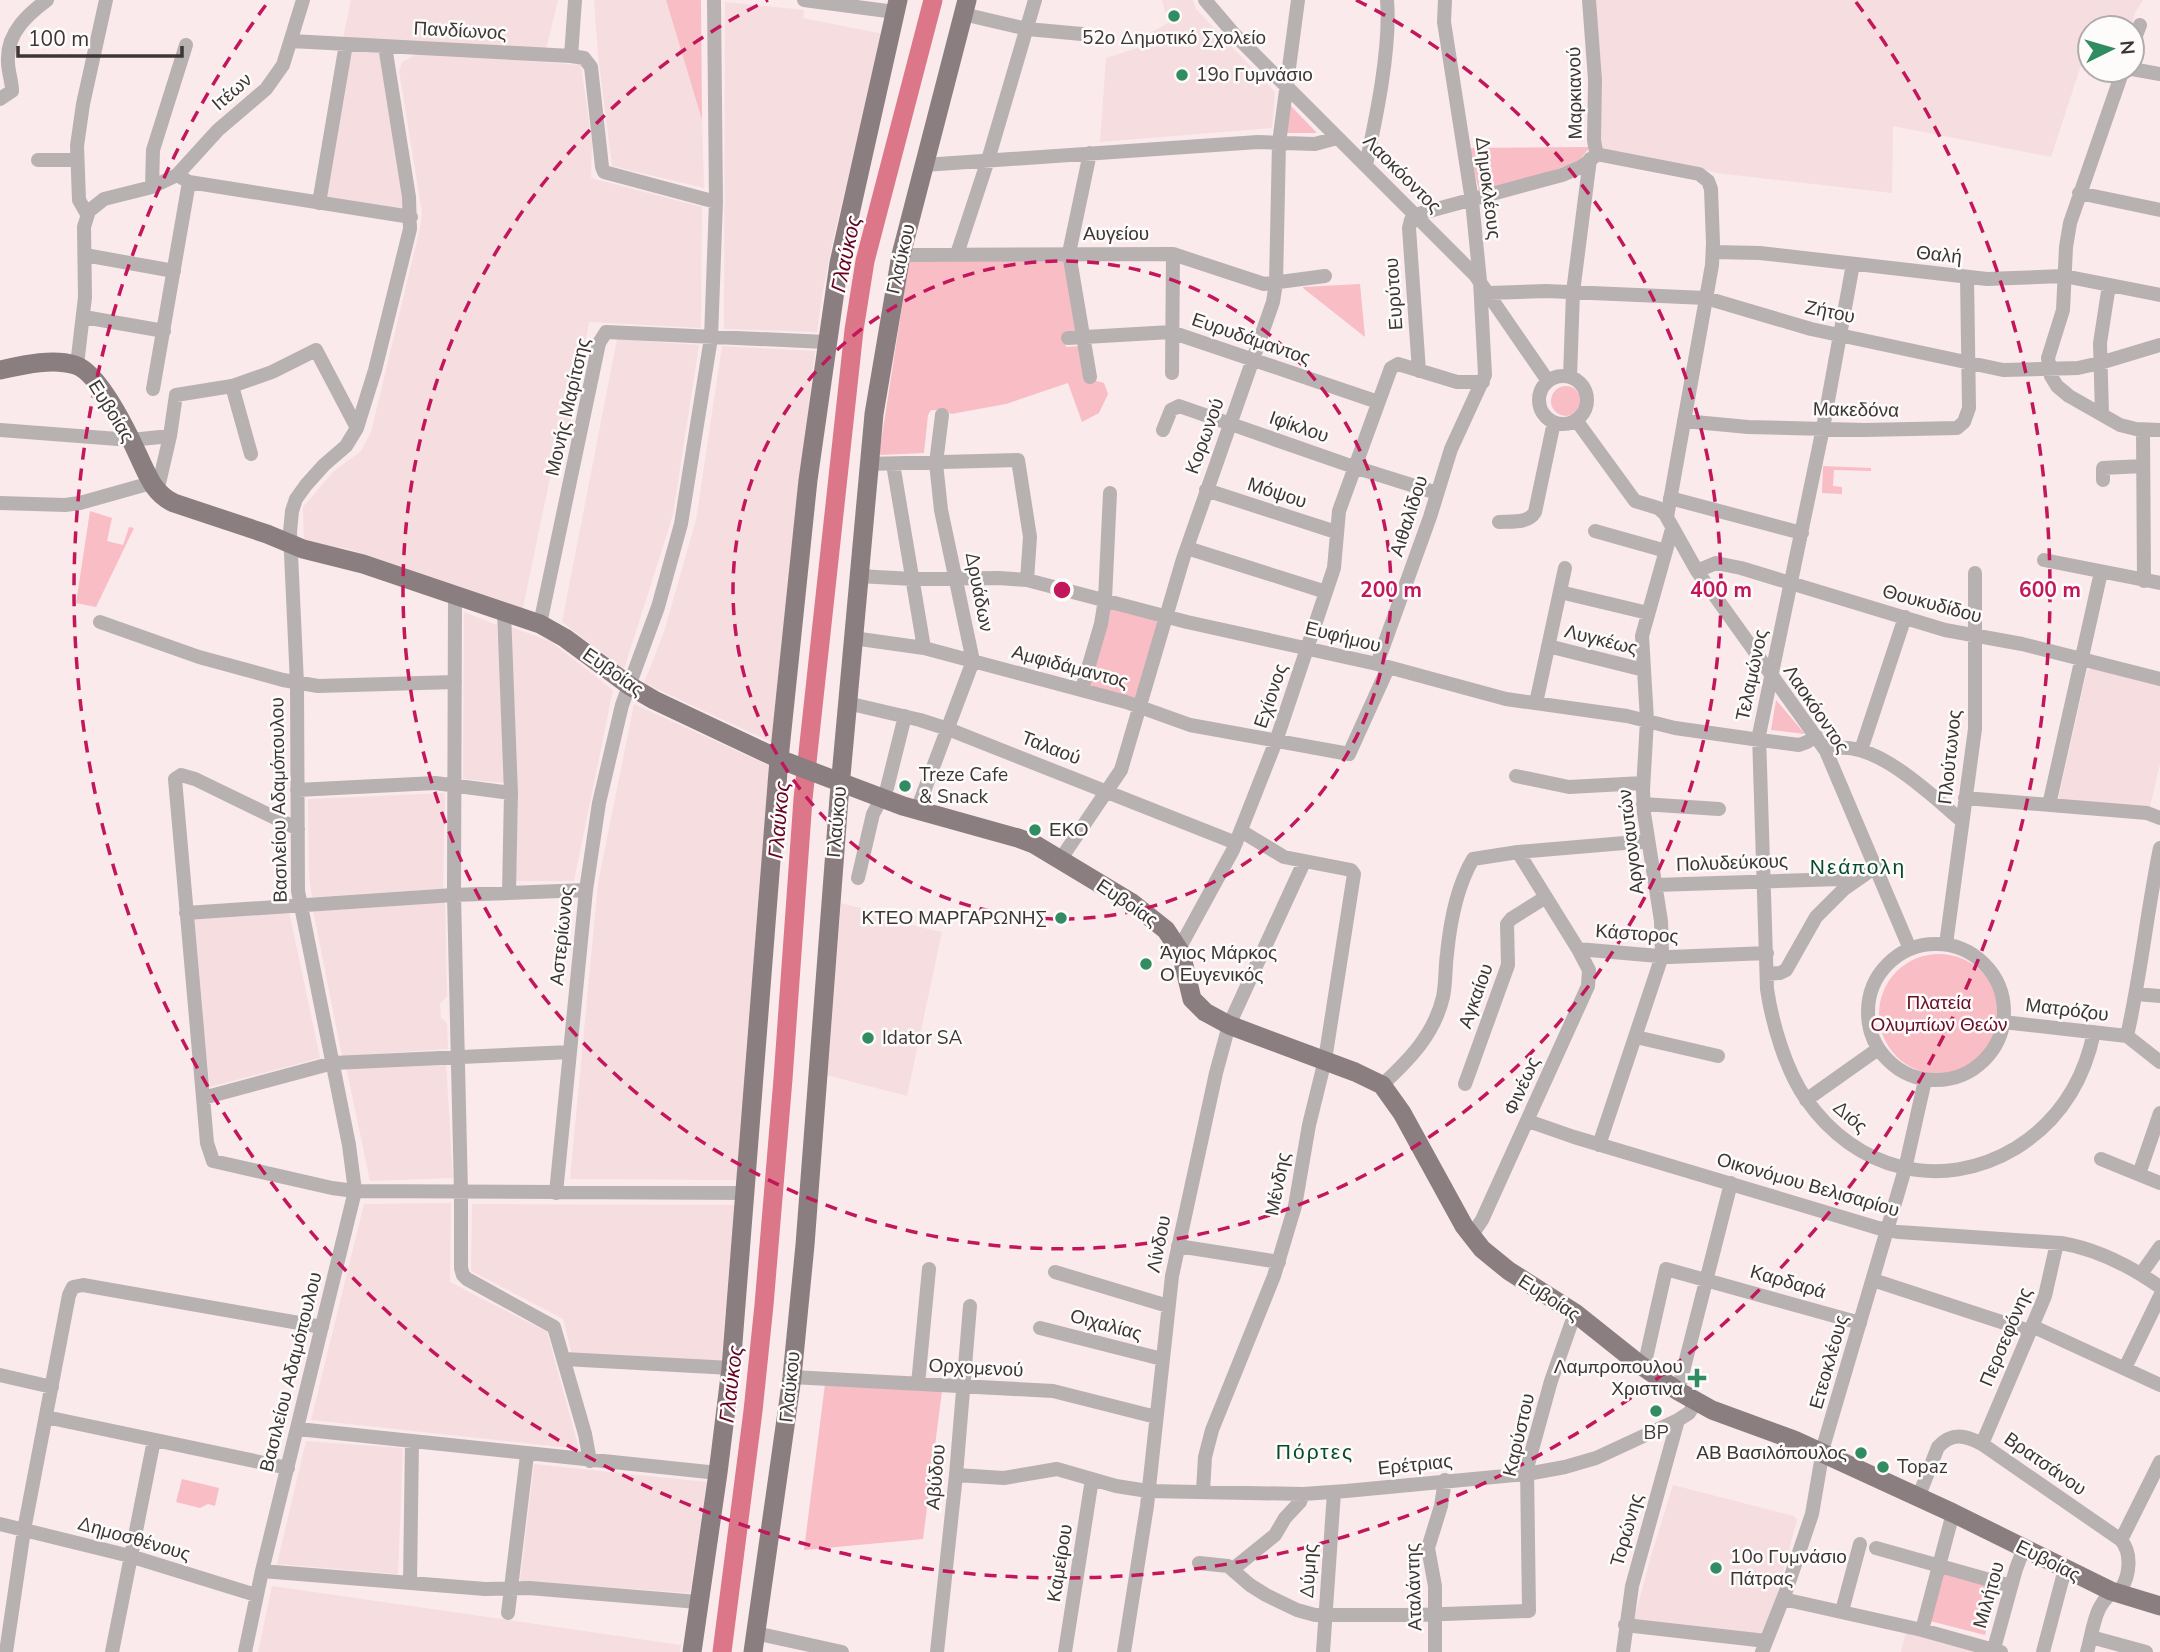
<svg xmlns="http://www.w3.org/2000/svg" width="2160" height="1652" font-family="'Nunito Sans',sans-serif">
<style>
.built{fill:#f6dde0}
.green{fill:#f9bdc5}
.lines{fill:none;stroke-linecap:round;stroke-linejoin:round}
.river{stroke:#dc7789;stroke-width:19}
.minor{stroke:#b8b1b2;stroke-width:14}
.major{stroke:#8b7e80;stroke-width:19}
.ring{fill:none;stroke:#c2185b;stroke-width:3.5;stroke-dasharray:12 9}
.poi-dot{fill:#318c62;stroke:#fefbfb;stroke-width:2.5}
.labels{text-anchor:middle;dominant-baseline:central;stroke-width:5;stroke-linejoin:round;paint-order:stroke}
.street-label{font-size:19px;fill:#3c3637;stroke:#fefbfb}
.poi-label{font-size:19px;fill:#3c3637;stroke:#fefbfb;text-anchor:start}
.park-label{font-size:19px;fill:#6a0c2a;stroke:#fefbfb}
.water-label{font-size:21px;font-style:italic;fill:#640425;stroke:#fefbfb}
.neighbourhood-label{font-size:21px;letter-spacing:2px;fill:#054a2f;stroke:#fefbfb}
.centre{fill:#c2185b;stroke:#fefbfb;stroke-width:3.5}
.ring-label{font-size:21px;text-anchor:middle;font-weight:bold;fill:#c2185b;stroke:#fefbfb;stroke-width:5;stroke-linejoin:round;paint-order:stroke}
</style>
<rect width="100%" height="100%" fill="#faeaec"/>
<!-- built -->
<path class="built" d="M351,0H558L546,49L343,39Z
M594,0H666L702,120L704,188L612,166L598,55Z
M1162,0H1193L1196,9L1213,27L1275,92L1272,128L1100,142L1106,58L1147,45L1144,36L1168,23Z
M1593,0H2143L2135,13L2131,28H2090V38L2051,157L1893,126L1892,193L1716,173L1689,165L1603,150L1601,145Z
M725,2L804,10L803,18L883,34L834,236L823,290L817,332L724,329Z
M349,50H382L406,211L324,199Z
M419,53L581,65L592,144L591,178L702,207L701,328L589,322L562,469L552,468L523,608L348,549L304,543L303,507L334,471L361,451L371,432L420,228L422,213L399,71L402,62Z
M617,339L699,345L673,515L624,669L562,622Z
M722,346L815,351L771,742L644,683L664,632L696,520Z
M464,612L497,625L505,783L463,779Z
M511,627L550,641L613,690L574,881H516L518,790Z
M2092,668L2160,686V764L2150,807L2058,800L2087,670Z
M634,704L768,765V794L737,1180L570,1179L598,883Z
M445,793L443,889L312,897L309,875L308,799Z
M445,901L447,996L440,1004L441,1018L447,1023L448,1049L342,1056L313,910Z
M841,903L867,910V915L942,932L907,1096L826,1075Z
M289,911L320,1058L210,1087L191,918Z
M446,1062L453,1178L370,1181L346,1067Z
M451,1203L450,1282L547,1332L579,1449L311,1420L364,1204Z
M472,1204L735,1205L721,1363L572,1355L563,1319L471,1271Z
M306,1441L403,1448L398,1574L277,1564Z
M534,1464L707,1482L690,1593L520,1581Z
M1673,1485L1794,1516L1797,1520L1777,1594L1761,1638L1633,1623L1651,1556Z
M272,1586L681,1645L680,1652H258Z
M1906,1632L1984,1652H1901Z"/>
<!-- green -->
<path class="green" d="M666,0H701L702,120Z
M1289,104L1316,132V133H1286Z
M1590,147L1578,162L1527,179L1479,191L1469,148Z
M1064,258L1076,331L1066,332V347L1079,346L1085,378L1104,383L1108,394L1099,413L1082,422L1068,383L1006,404L951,414L947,411L931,410L928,415L924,453L879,455L909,261Z
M1360,284L1365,337L1303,288V287Z
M1551 401a15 15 0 1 1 30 0a15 15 0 1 1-30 0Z
M1823,466L1871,468V471L1834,470L1833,486L1842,487V494L1822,493Z
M90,511L112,518L107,541L123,545L129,527L134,528L96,607L76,603Z
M1105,599L1166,616L1139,706L1082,689Z
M1776,700L1805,734L1771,730Z
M1879 1014a60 60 0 1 1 120 0a60 60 0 1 1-120 0Z
M825,1384L942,1391L923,1539L804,1550Z
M182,1479L219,1488L215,1506L208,1504L200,1508L176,1502Z
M1944,1571L1997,1586L1985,1635L1930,1621Z"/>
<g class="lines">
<!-- river -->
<path class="river" d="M722,1652L753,1411L764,1305L783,1079L803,799L854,330L865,261L933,0"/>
<!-- minor -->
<path class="minor" d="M804,0L895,12
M1205,0L1234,34L1475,275L1548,381
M1589,0L1595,80L1594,140L1596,152L1601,155L1699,174L1708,181L1711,189L1713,243L1712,265L1667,517
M963,14L1027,29L1082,34
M291,41L571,56L575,0
M2132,46L2140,25
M571,56L584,58L591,67L602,167L604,172L716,202
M2132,69L2160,74
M2123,70L2070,223L2066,247L2063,310L2048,358L2051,376L2057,386L2069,396L2120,425L2136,429L2160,430
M0,99L12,91C12,80 7,69 8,58C8,32 28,14 47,0
M1090,153L1069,253L1090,377
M38,160H77
M924,165L1258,142L1315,144L1337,138
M1366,165C1376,118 1391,48 1387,0
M177,175L189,182L411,217
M152,187L153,150L186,45
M2079,193L2160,210
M319,203L346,44
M87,214L79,200L77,146L83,104L106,0
M1713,252L1760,253L1987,279L2064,276L2160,295
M957,254L988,160L1035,0
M85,255L174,271
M901,255L1173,254L1264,284L1325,276
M1853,264L1823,428L1759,735L1767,989C1772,1023 1786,1071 1806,1099C1855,1170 1941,1193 2016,1148C2059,1121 2084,1081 2094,1032
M1489,293L1546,291L1706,298L1811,329L2003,370L2078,368L2100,363L2160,345
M84,317L164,331
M1068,338L1171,332L1378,402
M77,365L85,297L84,227L89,211L104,199L152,187L177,175L218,130L266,89L283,65L303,0
M1419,371L1409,228L1411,220L1422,213L1562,175L1581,167L1598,154
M1172,373L1173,254
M1539 400a24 24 0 1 1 48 0a24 24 0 1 1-48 0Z
M1570,377L1573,292L1590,159
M232,386L251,454
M153,389L189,182
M2102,414L2100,343L2109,285
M1576,420L1635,501L1658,508L1665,514L1697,571L1826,751L1910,949
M1684,421L1748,427L1865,430L1957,428L1964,422L1969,408L1967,277
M0,430L131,440L170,436L176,395L232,386L272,372L316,350L357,428
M1163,430L1171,410L1179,406L1354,467L1437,493
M2143,430L2144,581
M868,464L1018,460L1030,537L1027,580
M893,464L924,648
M2103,480V468L2143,466
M1206,490L1336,532
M157,492L170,436
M1670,498L1802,533
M0,503L65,505L80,503L151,483
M1499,522C1511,521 1528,524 1535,512L1554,422
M1595,531L1666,551
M1187,548L1326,592
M2044,560L2160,583
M1697,571L1716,563L1741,568L1945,630L2022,644L2160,679
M858,576L913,579L999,578L1027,580L1187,622L1377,664L1506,699L1627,716L1675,728L1760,740L1799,745L1807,742L1816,736
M1560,592L1648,613
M455,596L454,895L461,1192V1268L463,1275L467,1279L554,1327L585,1434L590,1461
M504,612L511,793
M100,622L199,657L283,680L318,686L455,682
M540,624L599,343L606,332L826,342
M853,638L924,648L1126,702L1190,725L1349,754L1388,668
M1548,646L1644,670
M1377,664L1430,517L1451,449L1485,375L1480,281L1472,201L1444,22L1445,0
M1082,689L1101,624L1105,599L1110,493
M847,703L920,720L948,729L1236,843
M1536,703L1565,568
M1861,750L1905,617
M1826,751C1870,733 1931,795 1962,821
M1516,776L1569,787L1643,783
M297,790L435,783L511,793L509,893
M1965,798L2147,813L2160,818
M1643,804L1719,809
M2049,805L2101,572
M917,810L973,661L941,510L936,463L942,415
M298,829L195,779L181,775L175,779L207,1143L213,1161L332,1188L355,1191L746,1193
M1518,852L1578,949L1670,957L1767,953
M1060,860L1121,770L1183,559L1273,302L1276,283L1279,143L1298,0
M858,878L873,814L887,788L905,716
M1655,885L1839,879L1850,884
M186,913L454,895L586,890
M1868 1012a68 68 0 1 1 136 0a68 68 0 1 1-136 0Z
M1946,944L1975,729V573
M1179,949L1233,850L1276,741L1334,568L1339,511L1391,368L1398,364L1457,382H1483
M1767,974L1780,973L1786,970L1816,917L1844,889L1877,866
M2136,994L2160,996
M2003,1022L2127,1036L2160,1062
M2127,1036C2141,974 2147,911 2160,848
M1636,1037L1718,1056
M1465,1084L1508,965L1507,924L1511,919L1546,897
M1382,1085C1409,1060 1434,1035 1443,997C1446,983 1445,968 1447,954C1450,923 1457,886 1473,859L1518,852L1648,841
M203,1098L333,1063L570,1052
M1806,1100L1878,1049
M1528,1121L1574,1137L1878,1228L1899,1232L2061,1243C2097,1249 2130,1266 2160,1287
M1599,1145L1662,956L1661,921L1644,813L1643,790L1647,720L1642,636L1672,529
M2101,1159L2160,1183
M2139,1174L2160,1113
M556,1193L586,890L599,803L622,705L658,607L681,524L711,338L716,202L714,0
M1471,1236L1482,1220L1588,986L1589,970L1578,949
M1178,1246L1279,1262
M1055,1272L1168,1306
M2141,1274L2160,1247
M1873,1280L2029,1331
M2032,1326L2160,1385
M1040,1328L1162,1359
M564,1359L731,1368
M1644,1367L1666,1269L1860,1323
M2125,1368L2160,1296
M0,1375L52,1387
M792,1377L1053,1391L1156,1417
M918,1384L929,1269
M1678,1391L1731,1183
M46,1417L288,1468
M298,1429L718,1473
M1982,1444L2045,1296L2057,1243
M956,1475L1004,1478L1057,1469L1116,1486L1148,1491L1303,1494L1346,1491L1527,1474L1565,1467L1596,1458L1678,1420L1689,1413L1696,1402
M1203,1491L1205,1457L1212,1430L1274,1276L1295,1206L1309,1125L1325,1060L1354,874L1351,870L1284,857L1241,831
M1918,1498L1938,1447C1952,1432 1965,1435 1982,1444L2121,1540C2132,1553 2130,1575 2121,1589C2094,1598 2094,1628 2087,1652
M0,1524L130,1556L256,1595
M2121,1540L2160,1462
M1876,1548L2011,1586
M1199,1563L1228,1566L1250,1585L1266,1595L1297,1610L1315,1615H1418L1529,1611L1527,1468L1551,1381L1575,1313
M1233,1569L1275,1535L1285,1518L1300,1502L1303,1494
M262,1571L485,1589L529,1588L698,1602
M410,1583L412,1441
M1783,1599L1922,1630L2001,1652
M1842,1611L1860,1544
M508,1613L527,1455
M1625,1625L1766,1641
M1922,1630L1953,1513
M755,1633L842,1652
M2091,1637L2146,1652
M6,1652L24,1530L69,1295L73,1287L83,1285L322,1327
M112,1652L154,1440
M245,1652L262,1571L355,1191L349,1145L298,891L297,684L290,532L292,511L296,499L306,485L324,465L346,446L357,428L375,370L410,229L409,197L385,46
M937,1652L956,1475L970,1306
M1065,1652L1092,1479
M1124,1652L1147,1506L1172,1276L1216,1073L1229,1025L1304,862
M1323,1652L1334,1492
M1435,1652V1586L1428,1548L1441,1506L1445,1480
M1623,1652L1632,1586L1678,1420
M1762,1652L1786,1591L1812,1514L1824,1444L1905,1169L1925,1080
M1993,1652L2016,1569L2024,1548
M2043,1652L2065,1569"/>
<!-- major -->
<path class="major" d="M0,370C23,365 52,358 75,365C99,372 129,435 139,457C148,476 154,494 174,503L267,534L303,549L363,564L540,624L565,638L630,686L654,700L779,759L903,806L1018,838L1034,844L1132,903L1166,930L1181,953L1192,999L1205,1012L1229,1025L1355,1072L1382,1085L1402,1113L1464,1226L1482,1249L1509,1271L1575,1313L1639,1364L1678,1391L1712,1410L1794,1440L1953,1513L2111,1591L2160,1606
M692,1652L718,1473L731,1368L779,759L808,480L839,263L898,0
M753,1652L792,1377L805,1245L839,798L874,414L901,255L967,0"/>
</g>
<!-- distance rings -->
<g class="ring">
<circle cx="1062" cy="590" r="329"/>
<path d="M1356 0A659 659 0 1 1 768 0"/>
<path d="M1856 2A988 988 0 1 1 268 2"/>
</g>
<!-- markers -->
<g class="poi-dot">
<circle cx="1174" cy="16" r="7"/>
<circle cx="1182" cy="75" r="7"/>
<circle cx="905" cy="786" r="7"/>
<circle cx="1035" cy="830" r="7"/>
<circle cx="1061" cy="918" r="7"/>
<circle cx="1146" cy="964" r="7"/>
<circle cx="868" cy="1038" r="7"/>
<path d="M1693.5 1367.5h7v7h7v7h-7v7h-7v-7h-7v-7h7z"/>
<circle cx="1656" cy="1411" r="7"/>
<circle cx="1861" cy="1453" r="7"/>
<circle cx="1883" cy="1467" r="7"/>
<circle cx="1716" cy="1568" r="7"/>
</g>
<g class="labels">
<!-- street labels -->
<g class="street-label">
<text transform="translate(460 31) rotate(3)">Πανδίωνος</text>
<text transform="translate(232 92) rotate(-41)">Ιτέων</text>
<text transform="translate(1575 93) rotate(-91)">Μαρκιανού</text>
<text transform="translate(1402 174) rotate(45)">Λαοκόοντος</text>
<text transform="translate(1488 188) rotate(83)">Δημοκλέους</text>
<text x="1116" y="234">Αυγείου</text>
<text transform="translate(1939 255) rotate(6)">Θαλή</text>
<text transform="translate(901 259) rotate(-77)">Γλαύκου</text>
<text transform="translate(1394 294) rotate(-94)">Ευρύτου</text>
<text transform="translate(1830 312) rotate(12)">Ζήτου</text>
<text transform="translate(1251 339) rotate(19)">Ευρυδάμαντος</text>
<text transform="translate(568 407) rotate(-77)">Μονής Μαρίτσης</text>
<text transform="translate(1856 410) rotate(1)">Μακεδόνα</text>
<text transform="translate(111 411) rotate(58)">Ευβοίας</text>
<text transform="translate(1299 427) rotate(19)">Ιφίκλου</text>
<text transform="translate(1205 436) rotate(-70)">Κορωνού</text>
<text transform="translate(1277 493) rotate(18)">Μόψου</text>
<text transform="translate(1409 516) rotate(-72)">Αιθαλίδου</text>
<text transform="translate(979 592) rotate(79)">Δρυάδων</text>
<text transform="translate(1932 604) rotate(15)">Θουκυδίδου</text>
<text transform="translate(1343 637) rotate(14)">Ευφήμου</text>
<text transform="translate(1601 640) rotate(14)">Λυγκέως</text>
<text transform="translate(1070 667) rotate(15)">Αμφιδάμαντος</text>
<text transform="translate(613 672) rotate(35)">Ευβοίας</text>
<text transform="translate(1752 675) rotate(-78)">Τελαμώνος</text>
<text transform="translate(1271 696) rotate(-71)">Εχίονος</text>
<text transform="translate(1816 709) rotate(56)">Λαοκόοντος</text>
<text transform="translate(1051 748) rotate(21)">Ταλαού</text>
<text transform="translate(1950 757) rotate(-84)">Πλούτωνος</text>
<text transform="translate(279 800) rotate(-91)">Βασιλείου Αδαμόπουλου</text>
<text transform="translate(837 822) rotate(-85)">Γλαύκου</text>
<text transform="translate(1631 842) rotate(-97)">Αργοναυτών</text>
<text transform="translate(1732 863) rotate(-2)">Πολυδεύκους</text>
<text transform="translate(1127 903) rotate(34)">Ευβοίας</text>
<text transform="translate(1637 934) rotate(4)">Κάστορος</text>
<text transform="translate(562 936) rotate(-84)">Αστερίωνος</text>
<text transform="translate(1476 996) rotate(-70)">Αγκαίου</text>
<text transform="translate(2067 1010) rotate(7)">Ματρόζου</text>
<text transform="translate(1522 1086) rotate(-66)">Φινέως</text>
<text transform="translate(1850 1117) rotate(41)">Διός</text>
<text transform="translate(1278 1184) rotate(-79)">Μένδης</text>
<text transform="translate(1808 1185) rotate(16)">Οικονόμου Βελισαρίου</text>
<text transform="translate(1159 1244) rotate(-79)">Λίνδου</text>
<text transform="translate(1788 1282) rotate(16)">Καρδαρά</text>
<text transform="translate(1549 1298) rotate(33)">Ευβοίας</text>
<text transform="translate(1106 1325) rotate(15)">Οιχαλίας</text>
<text transform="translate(2006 1337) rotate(-67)">Περσεφόνης</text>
<text transform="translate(1829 1362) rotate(-74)">Ετεοκλέους</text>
<text transform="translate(976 1368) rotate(3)">Ορχομενού</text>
<text transform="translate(291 1372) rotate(-76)">Βασιλείου Αδαμόπουλου</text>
<text transform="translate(790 1387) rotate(-84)">Γλαύκου</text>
<text transform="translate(1519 1435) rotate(-77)">Καρύστου</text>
<text transform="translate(2045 1464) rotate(35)">Βρατσάνου</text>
<text transform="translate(1415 1465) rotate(-6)">Ερέτριας</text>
<text transform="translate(936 1477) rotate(-85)">Αβύδου</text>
<text transform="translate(1627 1530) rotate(-74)">Τορώνης</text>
<text transform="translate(134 1539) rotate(16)">Δημοσθένους</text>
<text transform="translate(2048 1561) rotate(27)">Ευβοίας</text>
<text transform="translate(1060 1563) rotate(-81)">Καμείρου</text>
<text transform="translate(1309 1571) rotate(-86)">Δύμης</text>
<text transform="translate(1414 1587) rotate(-92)">Αταλάντης</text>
<text transform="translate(1989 1595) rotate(-74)">Μιλήτου</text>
</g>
<!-- poi labels -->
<g class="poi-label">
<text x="1174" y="38" text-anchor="middle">52ο Δημοτικό Σχολείο</text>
<text x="1196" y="75">19ο Γυμνάσιο</text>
<text x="919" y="775">Treze Cafe<tspan x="919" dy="22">&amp; Snack</tspan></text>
<text x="1049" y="830">ΕΚΟ</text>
<text x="1047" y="918" text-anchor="end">ΚΤΕΟ ΜΑΡΓΑΡΩΝΗΣ</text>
<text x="1160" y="953">Άγιος Μάρκος<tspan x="1160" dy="22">Ο Ευγενικός</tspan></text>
<text x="882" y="1038">Idator SA</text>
<text x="1683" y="1367" text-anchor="end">Λαμπροπουλου<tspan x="1683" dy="22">Χριστινα</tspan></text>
<text x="1656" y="1433" text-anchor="middle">BP</text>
<text x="1847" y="1453" text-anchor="end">ΑΒ Βασιλόπουλος</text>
<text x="1897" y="1467">Topaz</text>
<text x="1730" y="1557">10ο Γυμνάσιο<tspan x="1730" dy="22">Πάτρας</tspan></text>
</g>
<!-- park labels -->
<g class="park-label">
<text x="1939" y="1003">Πλατεία<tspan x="1939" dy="22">Ολυμπίων Θεών</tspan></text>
</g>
<!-- water labels -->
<g class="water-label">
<text transform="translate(846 254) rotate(-78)">Γλαύκος</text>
<text transform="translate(779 820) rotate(-85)">Γλαύκος</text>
<text transform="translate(731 1384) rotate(-83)">Γλαύκος</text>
</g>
<!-- neighbourhood labels -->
<g class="neighbourhood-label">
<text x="1858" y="867">Νεάπολη</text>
<text x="1315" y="1452">Πόρτες</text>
</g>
</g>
<circle cx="1062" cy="590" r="10" class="centre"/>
<g class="ring-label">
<text x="1391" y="597">200 m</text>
<text x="1721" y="597">400 m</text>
<text x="2050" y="597">600 m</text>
</g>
<!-- north arrow -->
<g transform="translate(2111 49) rotate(85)"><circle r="33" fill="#fefbfb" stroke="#b0acad" stroke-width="2"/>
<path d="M0-5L12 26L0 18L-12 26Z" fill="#318c62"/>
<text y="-10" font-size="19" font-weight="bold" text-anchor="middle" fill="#3c3637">N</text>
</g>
<!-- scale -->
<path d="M18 46v10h164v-10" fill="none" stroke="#3c3637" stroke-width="3.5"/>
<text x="28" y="46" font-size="21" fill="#3c3637" stroke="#fefbfb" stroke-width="5" paint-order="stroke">100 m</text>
</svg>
